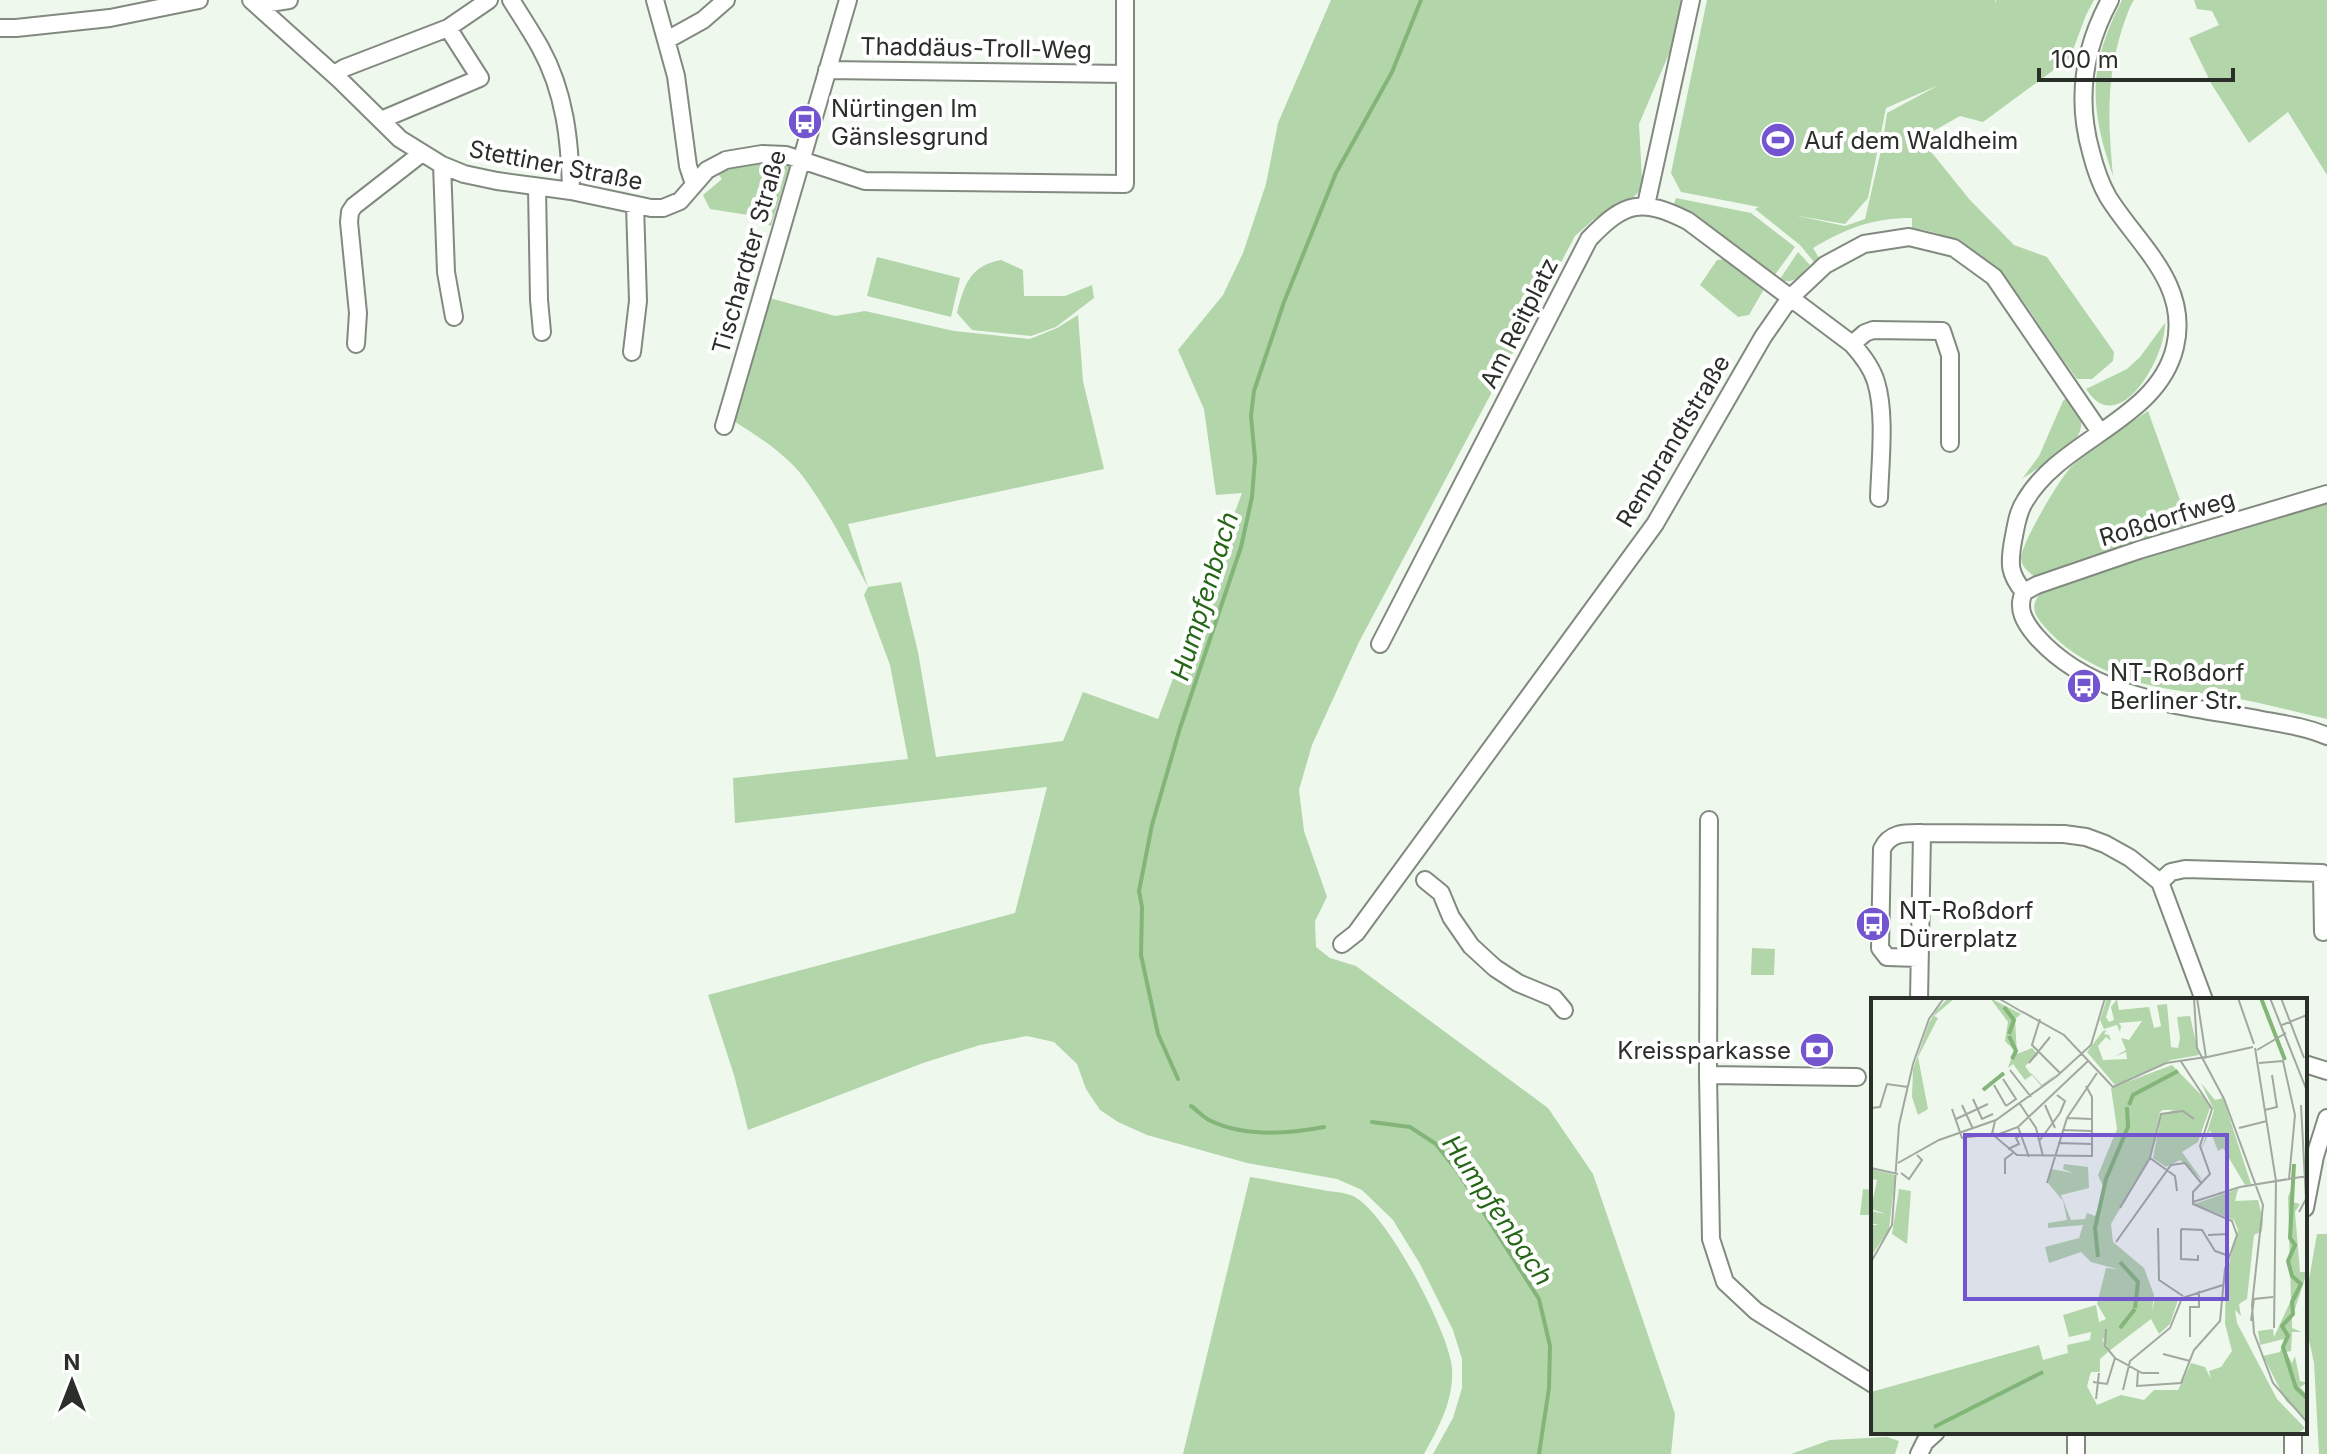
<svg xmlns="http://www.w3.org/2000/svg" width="2327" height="1454" font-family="Inter,sans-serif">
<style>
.green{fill:#b2d5aa;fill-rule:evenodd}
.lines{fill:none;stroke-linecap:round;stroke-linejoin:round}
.stream{stroke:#83b579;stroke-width:4}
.street-casing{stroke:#828a80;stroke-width:20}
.street{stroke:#fff;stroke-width:16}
.labels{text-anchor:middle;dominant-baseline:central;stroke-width:8;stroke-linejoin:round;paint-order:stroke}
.street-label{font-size:24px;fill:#2b2f2a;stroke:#fff}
.poi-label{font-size:24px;fill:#2b2f2a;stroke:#fff;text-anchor:start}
.water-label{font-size:26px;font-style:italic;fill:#256716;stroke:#fff}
.inset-river{fill:none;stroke:#83b579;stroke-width:4}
.inset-road{fill:none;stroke:#a1a89f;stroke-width:2}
.view{fill:#7355cf;fill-opacity:0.15;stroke:#7355cf;stroke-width:4}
.inset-edge{fill:none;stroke:#2b2f2a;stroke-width:4}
</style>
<rect width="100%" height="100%" fill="#eff8ed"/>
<!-- green -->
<path class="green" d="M1331,0H1686L1674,42L1639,124L1642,179L1639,192L1631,199L1616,205L1594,219L1575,236L1359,642L1312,745L1299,790L1304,831L1327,897L1315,921L1316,947L1330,958L1356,966L1548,1108L1593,1174L1675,1414L1671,1454H1433L1453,1418L1462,1388V1359L1453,1330L1420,1264L1393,1220L1362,1190L1337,1179L1247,1163L1147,1135L1118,1122L1100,1110L1086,1089L1077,1064L1054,1042L1027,1036L980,1045L923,1063L748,1130L734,1075L708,995L1015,913L1047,787L735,823L733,778L908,759L890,665L864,595L868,587C847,549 828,509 801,474C783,452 756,435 732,420L766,297L835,316L865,311L954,331L1030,339L1057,328L1078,315L1083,381L1104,469L848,524L868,587L901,582L918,652L936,757L1063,741L1083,692L1158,719L1242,493L1216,495L1204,409L1178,350L1223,295L1243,253L1266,184L1278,123Z
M1707,0H1995V3L1996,0H2094L2086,15L2070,58L1983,122L1960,116L1930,133L1928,148L1970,200L2014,245L2047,257L2114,352L2113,361L2092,379H2077C2062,359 2048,338 2034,317C2000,269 1975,237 1912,228V218C1872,218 1847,228 1813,248L1819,258L1814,262L1800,245L1755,209L1759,207L1681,192L1671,173ZM1939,85L1887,113L1882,146L1865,219L1845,226L1793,215L1845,224L1868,198L1886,108Z
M2122,0H2134C2128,9 2126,19 2122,29C2106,80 2108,123 2113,176C2089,106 2088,67 2122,0Z
M2194,0H2327V175L2288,112L2249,143L2212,85L2189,38L2219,25L2212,11L2197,9Z
M756,162L790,164L771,226L748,215L710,209L703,195L722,179L718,174L737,166Z
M1676,198L1751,213L1795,247L1774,276L1673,206Z
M1798,252L1810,265C1800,275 1794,286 1780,279Z
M877,257L960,278L951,317L867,296Z
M1726,259L1764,289L1749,315L1738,317L1700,285L1717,260Z
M1001,260L1023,270L1024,296H1065L1092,285L1094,298L1056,327L1031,336L972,330L957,313C964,286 969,266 1001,260Z
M2165,323C2166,357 2119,441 2086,389L2127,369L2140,357Z
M2066,398C2071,405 2079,412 2081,421C2085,446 2039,466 2022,479L2039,456L2063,401Z
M2148,411L2189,525L2035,577C2029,572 2021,567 2021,558C2021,544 2061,476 2072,466C2094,446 2123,428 2148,411Z
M2327,504V719C2293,711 2258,702 2224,696C2210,693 2195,693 2181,691C2131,684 2077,665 2044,626C2034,615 2030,605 2040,594L2123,563Z
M1752,948L1775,949L1774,975H1751Z
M1250,1177C1274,1181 1299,1186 1323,1190C1332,1192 1344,1192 1353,1196C1386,1211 1449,1332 1452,1368C1454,1400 1439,1427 1424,1454H1183Z
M1863,1189L1873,1190V1215H1860Z
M2317,1234H2327V1454H2319L2314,1363L2305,1322L2309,1279Z
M1887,1437L1899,1441L1895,1454H1791L1830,1440Z"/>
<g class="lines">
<!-- stream -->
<path class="stream" d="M1178,1079L1158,1034L1141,955L1142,907L1139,891L1152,825L1180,728L1241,547L1252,497L1255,459L1251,416L1254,391L1284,302L1336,173L1392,72L1421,0
M1191,1106C1197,1110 1204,1118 1211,1121C1245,1137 1288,1134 1324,1127
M1372,1122L1410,1127L1436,1144L1458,1172L1539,1299L1550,1346L1549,1388L1539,1454"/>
<!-- street casing -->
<g class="street-casing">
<path id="street" d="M251,0L340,80L400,139L442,165L464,174L497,181L571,191L651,208H663L680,201L707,170L726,160L762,154L786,155L865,181L1125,184V0
M511,0C521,16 531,31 540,47C565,92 570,141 571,191
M655,0L676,76L688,166L694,184
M257,5L289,0
M0,28H16L110,18L199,0
M667,40L703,20L726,0
M827,70L1125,74
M334,74L344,68L448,28
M381,120L480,78L448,28L489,0
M442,165L446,272L454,317
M537,187L539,300L542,332
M1646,205L1691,0
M356,344L358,313L349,222L350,212L354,206L422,153
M1852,344L1865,333L1873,330L1942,331L1950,355V443
M632,352L638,301L635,205
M724,426L848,0
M2024,592C2009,574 2009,564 2013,541C2016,527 2017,513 2025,501C2061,439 2158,420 2175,347C2190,284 2138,245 2108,197C2100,183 2095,168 2091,152C2076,99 2084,48 2110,0
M2024,592C2016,609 2025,623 2036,636C2092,700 2183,705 2262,720C2284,724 2306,727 2327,736
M2024,592L2037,585L2139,550L2327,494
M1380,644L1589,239C1625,201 1642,198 1688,221L1852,344C1862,355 1872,368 1876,382C1886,414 1880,464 1879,498
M1709,820L1708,1075L1711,1239L1725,1282L1756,1311L1873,1384
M1425,880L1441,893L1451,917L1471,946L1495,968L1518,983L1554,998L1564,1010
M2160,882L2171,872L2185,869L2322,873L2323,932
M1342,944L1356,933L1655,524L1763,337L1790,298L1825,265L1864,244L1909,237L1954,248L1994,277L2100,432
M1919,958L1887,957L1880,948L1882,849C1890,832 1905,833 1922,833L2064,834L2086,837L2105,844L2130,858L2160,882L2204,1000
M1919,1000L1922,833
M2305,1064L2327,1071
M1708,1075L1857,1077
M2305,1208L2315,1156L2327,1118
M2076,1432V1454
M2293,1432V1454
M1919,1454L1925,1442L1936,1432"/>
</g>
<!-- street -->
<use href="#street" class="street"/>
</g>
<!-- icons -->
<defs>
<g id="bus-disc" transform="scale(1.8)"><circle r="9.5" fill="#7355cf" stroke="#fff"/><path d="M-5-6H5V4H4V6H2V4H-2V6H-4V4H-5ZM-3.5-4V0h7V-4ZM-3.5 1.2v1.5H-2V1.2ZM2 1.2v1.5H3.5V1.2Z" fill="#fff"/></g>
<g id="stadium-disc" transform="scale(1.8)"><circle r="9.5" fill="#7355cf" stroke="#fff"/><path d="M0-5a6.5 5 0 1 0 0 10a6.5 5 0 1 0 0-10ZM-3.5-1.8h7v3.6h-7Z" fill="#fff"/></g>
<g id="bank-disc" transform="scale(1.8)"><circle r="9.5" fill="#7355cf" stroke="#fff"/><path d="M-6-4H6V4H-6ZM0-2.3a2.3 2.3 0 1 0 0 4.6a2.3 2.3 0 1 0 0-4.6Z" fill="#fff"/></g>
</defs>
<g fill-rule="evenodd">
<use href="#bus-disc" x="805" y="122"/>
<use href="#stadium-disc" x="1778" y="140"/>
<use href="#bus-disc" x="2084" y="686"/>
<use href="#bus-disc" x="1873" y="924"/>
<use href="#bank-disc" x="1817" y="1050"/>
</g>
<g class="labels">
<!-- street labels -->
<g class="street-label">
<text transform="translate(976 48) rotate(1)">Thaddäus-Troll-Weg</text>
<text transform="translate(556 165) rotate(11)">Stettiner Straße</text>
<text transform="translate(749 252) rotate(-74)">Tischardter Straße</text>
<text transform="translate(1519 323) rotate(-63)">Am Reitplatz</text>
<text transform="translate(1673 441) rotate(-59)">Rembrandtstraße</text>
<text transform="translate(2167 518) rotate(-17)">Roßdorfweg</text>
</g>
<!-- poi labels -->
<g class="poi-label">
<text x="831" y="108">Nürtingen Im<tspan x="831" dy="28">Gänslesgrund</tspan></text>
<text x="1804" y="140">Auf dem Waldheim</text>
<text x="2110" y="672">NT-Roßdorf<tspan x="2110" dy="28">Berliner Str.</tspan></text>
<text x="1899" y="910">NT-Roßdorf<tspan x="1899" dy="28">Dürerplatz</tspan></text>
<text x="1791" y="1050" text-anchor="end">Kreissparkasse</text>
</g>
<!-- water labels -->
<g class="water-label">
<text transform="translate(1204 596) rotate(-73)">Humpfenbach</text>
<text transform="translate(1498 1210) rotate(56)">Humpfenbach</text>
</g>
</g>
<!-- overview -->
<g transform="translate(1871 998)">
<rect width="436" height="436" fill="#eff8ed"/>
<path d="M77,0H84L63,18L67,20L47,59L57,111L47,117L41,99L42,71L58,25L65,13ZM119,0L150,16L144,21L146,56L161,50L167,57L154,68L159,75L161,76L171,87L187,74L171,89L161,77L154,82L142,66L137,70L143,52L134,43L137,24ZM236,0H241L235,19L238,24L243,22L240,9L246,1L248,12L278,9L283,30L290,28L286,7L296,6L300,49L307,50L309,40L306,19L319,18L328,57L300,62L244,87L216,54L232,33L236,32L233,36L238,37L240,43L235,39L227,48L232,62L256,61L255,54L243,59L255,52L250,40L258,42L271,23L248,25L250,28L249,34L246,27L233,31L229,22ZM301,67L340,107L327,144L311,154L332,183L309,162L295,169L282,160L290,117L303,112H292L289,114L279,159L240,226L242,244L273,270L283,297L281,314L284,300L308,299L299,326L288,336L280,321L238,353L232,340H231L237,354L229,361V374H220L216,388L226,407L250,397L273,402L283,392H307L320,365L334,369L340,381L338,373L350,369L361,353L354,326L355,276L367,232L363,222L323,206L367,191L364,203L387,202L392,222L391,233L383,237L376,301L368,306L370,318L364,312L366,325L406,401L434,430L426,436H0V394L168,347L172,362L197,355L196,347L219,342L220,334L198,339L192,317L225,307L228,324L235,321L226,306L235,270L246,271L220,264L210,254L178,265L174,249L208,240L212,227L177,230V225L196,222L192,203L177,185L180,171L202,175L192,171L193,166L217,169L218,190L190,197L200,222L214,221L216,215L224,218L234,193L227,177L246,131L240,90ZM330,85L344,102L352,100L380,186L374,187L352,150L347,153L339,132L330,153L343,112ZM0,171L24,177L18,232L0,258V227H8L0,225V213L15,216L0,211L6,182L0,181ZM424,181L421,204L429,206L424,214L429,274H435L436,267V274L421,320V330L431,334H421L420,353L415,354L421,365L424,358L429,383L436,385L429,389L436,397V422L415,403L392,358L409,354L413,341L389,347L387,333L402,331L403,339L420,302L417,199ZM28,191L40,193L36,246L21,236Z" fill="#b2d5aa"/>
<path class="inset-river" d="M390,0L414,62M133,9L143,22L138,36M138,38L145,53L141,61M112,92L133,75M258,107L262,97L307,73M423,166L419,240L424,247L417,263L421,278L430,286L421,304L422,316L411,328L417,338L412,349L425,390L436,400M227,259L224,230L235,181L257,129L256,109M249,264L267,284L264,310M249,330L264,311M63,429L172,374"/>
<path class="inset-road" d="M127,0L153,15M323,0L326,50L353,101L392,207L381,307L383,335L402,385L436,424M326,0L335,59M367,0L383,46M399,0L436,93M410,0L433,60M150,13L193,37L242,89L295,65L335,59M169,21L161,47L189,75M411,27L436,17M384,50L405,183L403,330M386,52L415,35M332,60L382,49M158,65L179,39M388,65L412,63L424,117L418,181M139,72L160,99M132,81L145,101L135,108M123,87L135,108M102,101L111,121L122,116M149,106L165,130L172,158M91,107L102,131M174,107L184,130M0,110L9,109L16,86L37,89M81,111L91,140L121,136M394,112L406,109L401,77M196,120L221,121M85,121L117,106M124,123L121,136L146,157L221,158V99L215,88M147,129L158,159M368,130L396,123M191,132L221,133M123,138L147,129L217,63M169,142L189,115L194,103L186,97M187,145L221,146M137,151L148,146L145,140L151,136M279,160L290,116L312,113L323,121M279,160L304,178L306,193M27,165L68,142L125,122L186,78L220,47L234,0M0,170L27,176M30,175L38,181L51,162L46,157M134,176V161L142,155M176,185L196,120L226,75M322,204L369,189L436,178M249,210L279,160M428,214L435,201L430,107M287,230L288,282L312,298M310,231L331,232L344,253L358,258M310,231V261L327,262V257M337,237L356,236V242M245,244L300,167L314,165L331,186M0,264L21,227L28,127L42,66L58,21L73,0M380,323L383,301L402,299M235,331L234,348L244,360L271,375H288M319,339V309H328V293M292,356L319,363M267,373L266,388L310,385L323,352L349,323L354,271L366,237L361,223L322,206V194L339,176L329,148L341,111L309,62M222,384L236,386L244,360M252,392L259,363L299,330L311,300L352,287M225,401L228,375"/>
<path class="view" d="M94,137H356V301H94Z"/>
<rect width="436" height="436" class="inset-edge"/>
</g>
<!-- north arrow -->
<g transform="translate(72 1382)" stroke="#ffffff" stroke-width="6" paint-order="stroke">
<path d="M0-6L14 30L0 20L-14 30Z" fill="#2b2f2a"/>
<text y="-12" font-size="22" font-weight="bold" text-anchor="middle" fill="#2b2f2a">N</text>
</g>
<!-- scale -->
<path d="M2039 68v12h194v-12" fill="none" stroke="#2b2f2a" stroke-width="4"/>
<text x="2051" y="68" font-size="24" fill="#2b2f2a" stroke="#ffffff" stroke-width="6" paint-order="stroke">100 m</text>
</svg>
